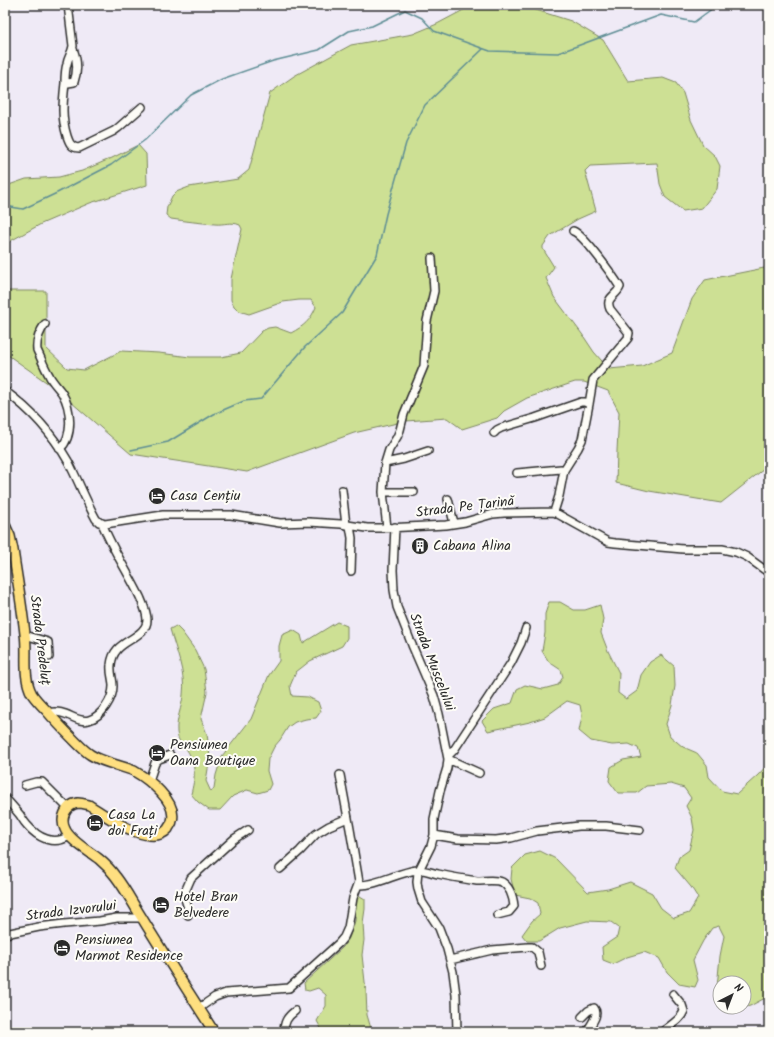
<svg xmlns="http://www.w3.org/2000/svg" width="774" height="1037" font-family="Kalam,sans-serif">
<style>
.green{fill:#cde094;stroke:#7c8660}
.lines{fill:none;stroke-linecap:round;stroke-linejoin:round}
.stream{stroke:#5d8d94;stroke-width:1.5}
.minor-casing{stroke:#2b2b2b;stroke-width:10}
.major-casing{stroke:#2b2b2b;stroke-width:12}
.minor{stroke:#fdfcf7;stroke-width:7}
.major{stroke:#fedf80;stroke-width:9}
.labels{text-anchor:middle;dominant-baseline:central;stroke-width:4;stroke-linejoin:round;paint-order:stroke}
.poi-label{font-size:14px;fill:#2b2b2b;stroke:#fdfcf7;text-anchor:start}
.street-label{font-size:14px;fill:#2b2b2b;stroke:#fdfcf7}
</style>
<rect width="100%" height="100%" fill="#efeaf6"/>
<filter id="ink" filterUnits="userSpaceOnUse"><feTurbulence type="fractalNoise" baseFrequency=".025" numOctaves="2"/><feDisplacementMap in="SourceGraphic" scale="8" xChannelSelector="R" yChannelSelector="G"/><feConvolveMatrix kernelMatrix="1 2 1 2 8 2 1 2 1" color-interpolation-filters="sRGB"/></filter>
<g filter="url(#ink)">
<!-- green -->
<path class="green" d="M475,5H520L571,21L603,40L628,81L663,78L676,83L683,93L691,120L703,145L715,156L720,166L717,189L702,208L683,211L665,197L660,184L657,163L590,166L585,171L596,211L578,219L550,236L543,246V249L554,267L546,278L554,297L582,334L594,352L609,369L642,366L672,353L692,299L705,280L769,267V465L721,503L649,491L616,483L617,451L619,412L608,391L584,382H575L527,398L504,411L497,418L462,429L447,418L406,421L354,433L247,472L131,454L56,389L5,353V291H46V348L67,368L84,370L121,351L159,353L190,357H221L241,353L262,331L268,328L275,327L291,333C304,326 310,321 316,307L311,300H299L283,302L249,314L239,311L234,306L231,300V279L242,229L240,225C231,221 224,225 215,224C200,223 185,221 171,219L166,215L167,207L172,196L176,192L189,187L238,179L249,170L270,93L294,76L351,45L413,34L437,24L471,6Z
M138,145L146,154L147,185L90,203L41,224L5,244V188L6,186L26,179L59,177L82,171L112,158Z
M549,602H560L574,610H585L600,605L603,619L601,633L608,651L619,673L618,693L626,699L637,691L641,675L650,662L661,655L674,666L675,686L672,705L666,724L670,736L683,747L697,753L707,765L709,777L722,791L737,794L758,775L769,763V891L767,900L769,912V996L750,1006L727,1011L724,1007H744V983H720V1003L716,998L720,956L724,936L719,926L712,928L703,941L693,960L698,980L695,987L679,984L667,972L659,958L644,952L627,957L613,964L603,960L602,947L617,937L619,928L611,922L587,921L560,928L539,941H527L522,935L532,921L540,914L538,903L530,898L515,895L511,879L512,868L525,855L540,851L556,859L588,892L608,889L630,882L652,893L661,908L674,918L689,913L698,898L691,887L675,868L679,857L689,850L694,830L692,818L686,806L691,798L684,788L671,784L646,786L637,793H618L609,781L611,767L623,760L641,757L638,748L629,744L612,745L591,741L579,731L582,716L580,705L567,701L545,717L530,722L488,731L482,721L494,709L512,703L517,689L525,685L543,689L558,685L563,677L561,670L549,662L542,651L545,633V614Z
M337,622L347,626V638L342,646L310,661L296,672L290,686L292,696L308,697L318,702L321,711L316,718L306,719L295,722L288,727L280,740L274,747L268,759L267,771L271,784L268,790L258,793L247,790L233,796L220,810H209L198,802L191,794C195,778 197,765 187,750C182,742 178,743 177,732C176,718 182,708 183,695C186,673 176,651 170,629L176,626L182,632L195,650L204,669L207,692L201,719L207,734L210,757L206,781L211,792L214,788L216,775L222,756L251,719L269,675L279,661V646L282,635L293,630L301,635L303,643Z
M360,896L365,899V909L363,923L364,940L362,955L366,991L367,1015L372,1032H323L317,1021L326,1006V995L318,988L309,991L305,990L304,983L343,947L349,938L355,921L356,899Z"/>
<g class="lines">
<!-- stream -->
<path class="stream" d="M5,206L23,209L57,193L111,165L145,140L191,95L222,79L273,61L319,50L349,31L372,26L405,10L422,18L434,31L490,51L558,53L661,15L694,22L717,5
M131,450L168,442L214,414L244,401L261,399L305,347L342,313L377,255L386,214L406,143L425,105L483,49"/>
<!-- minor casing -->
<g class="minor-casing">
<path id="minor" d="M68,5L73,46C72,53 68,57 67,64C65,70 65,76 65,83C63,102 61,117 67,136C69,142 71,148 79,148L114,131L118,128L142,107
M65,82L68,83L74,82C78,71 77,59 73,49
M45,324C40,331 36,341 37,350C41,358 44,367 49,375C52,382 58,387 62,393C71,408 74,436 60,449
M5,391C31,410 52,433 68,461C78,480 86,501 96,519L99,522L105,524L163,515H231L280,523L309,522L341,524L367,528H387L446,525L465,522L493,514L504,513L554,512L608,542L615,543L683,549H722L736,552L747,557L769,573
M494,433L497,430L501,428L535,418L581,402H585L589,404
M385,463L404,459L428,451
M517,473L561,469L564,470
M342,490L346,525
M383,492H414
M448,499L454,523
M554,512L559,496L564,470L578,448L582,440L589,404L593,380L628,338L629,333L610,309C605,297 616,297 620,287C613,276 584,235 573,231
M350,526L352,538L351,571
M395,527L393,570L394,590L397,607L412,645L434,696L439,714L448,759L447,768L440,791L434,819V835L431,846L418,872L417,882L418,889L422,902L439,928L447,949L453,972L456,995L457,1032
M387,528L383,492L385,463L389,450L397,437L400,430L404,414L424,366L427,321L434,291L432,258
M25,635L48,642L49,657
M48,713C66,708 76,724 89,720C102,716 113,699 113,686C113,679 110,673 111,665C113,644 130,643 142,631C145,628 147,624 147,620C147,612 143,604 140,597C128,572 112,549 102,523
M448,756L454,750L511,663L521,643L526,628
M448,759L479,773
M149,781L155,763L159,759L170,755
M25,785L36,782H42L68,808
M5,798C10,803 15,809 20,815C22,818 24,822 27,825C38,838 54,846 69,836
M434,835L458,839L496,840L511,838L537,831L579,826H606L640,830
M280,869L300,851L316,834L329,826L348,818
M358,885C377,886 398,872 417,870C424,869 432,873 438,874C451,877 464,879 477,881C485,881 495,879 502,882C510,887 513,897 514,906L509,912L497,915
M188,915L189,911L185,899L184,894L191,878L234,839L248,830
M5,934L39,927L64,924L100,921L117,918H141
M450,960L492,950L528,947H532L538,952L541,966
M199,1008L215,997L226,993L289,988L339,943L344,937L348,928L353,898L359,882L350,829L340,775
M582,1017L588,1011L594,1008C600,1015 590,1025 587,1032
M284,1032C284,1022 287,1017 295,1011
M662,1032C669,1026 681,1020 684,1011L682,1005L673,994"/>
</g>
<!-- major casing -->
<g class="major-casing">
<path id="major" d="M5,525L10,536L13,550C17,578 22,606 25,634C28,653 22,676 32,694C36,700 41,705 46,710C56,722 66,732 77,743C81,747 86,752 91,755C104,763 120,765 134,771C148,779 178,802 172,821C172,824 169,826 168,829C150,849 107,816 89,805C85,804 82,803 78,803C65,805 60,819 65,829C70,841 89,851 99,859C105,864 111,870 116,877C126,890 133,904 142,918C165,956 190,994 214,1032"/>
</g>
<!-- minor -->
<use href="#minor" class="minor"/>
<!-- major -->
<use href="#major" class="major"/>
</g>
</g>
<!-- icons -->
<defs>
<g id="hotel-disc" transform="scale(0.9)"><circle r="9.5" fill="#2b2b2b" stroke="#fdfcf7"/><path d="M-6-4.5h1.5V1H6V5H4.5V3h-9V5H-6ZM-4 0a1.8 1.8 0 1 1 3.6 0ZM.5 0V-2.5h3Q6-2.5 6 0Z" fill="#fff"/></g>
<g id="building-disc" transform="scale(0.9)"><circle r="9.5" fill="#2b2b2b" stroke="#fdfcf7"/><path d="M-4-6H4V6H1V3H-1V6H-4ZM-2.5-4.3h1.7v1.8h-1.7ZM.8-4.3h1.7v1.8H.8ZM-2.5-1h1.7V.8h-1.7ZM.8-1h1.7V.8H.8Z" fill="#fff"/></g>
</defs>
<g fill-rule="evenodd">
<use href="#hotel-disc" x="157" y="496"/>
<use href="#building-disc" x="420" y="546"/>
<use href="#hotel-disc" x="157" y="753"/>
<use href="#hotel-disc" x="95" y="823"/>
<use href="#hotel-disc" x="161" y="905"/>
<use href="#hotel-disc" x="62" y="948"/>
</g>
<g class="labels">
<!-- poi labels -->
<g class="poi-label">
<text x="170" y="496">Casa Cențiu</text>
<text x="433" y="546">Cabana Alina</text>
<text x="170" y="745">Pensiunea<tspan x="170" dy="16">Oana Boutique</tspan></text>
<text x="108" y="815">Casa La<tspan x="108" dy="16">doi Frați</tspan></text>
<text x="174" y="897">Hotel Bran<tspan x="174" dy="16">Belvedere</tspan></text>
<text x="75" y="940">Pensiunea<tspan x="75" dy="16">Marmot Residence</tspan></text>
</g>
<!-- street labels -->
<g class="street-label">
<text transform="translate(465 507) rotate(-7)">Strada Pe Țarină</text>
<text transform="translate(40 640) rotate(83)">Strada Predeluț</text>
<text transform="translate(432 662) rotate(69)">Strada Muscelului</text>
<text transform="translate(71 911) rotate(-7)">Strada Izvorului</text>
</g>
</g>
<!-- margin -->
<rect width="774" height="1037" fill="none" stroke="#fdfcf7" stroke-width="20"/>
<rect x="10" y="10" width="754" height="1017" fill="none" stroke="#2b2b2b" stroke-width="1.5" filter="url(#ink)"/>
<!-- north arrow -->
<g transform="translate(732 995) rotate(42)"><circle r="19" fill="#fdfcf7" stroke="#a9a8a5"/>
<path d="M0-3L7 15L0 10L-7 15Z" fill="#2b2b2b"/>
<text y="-6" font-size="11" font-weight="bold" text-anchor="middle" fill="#2b2b2b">N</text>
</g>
</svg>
